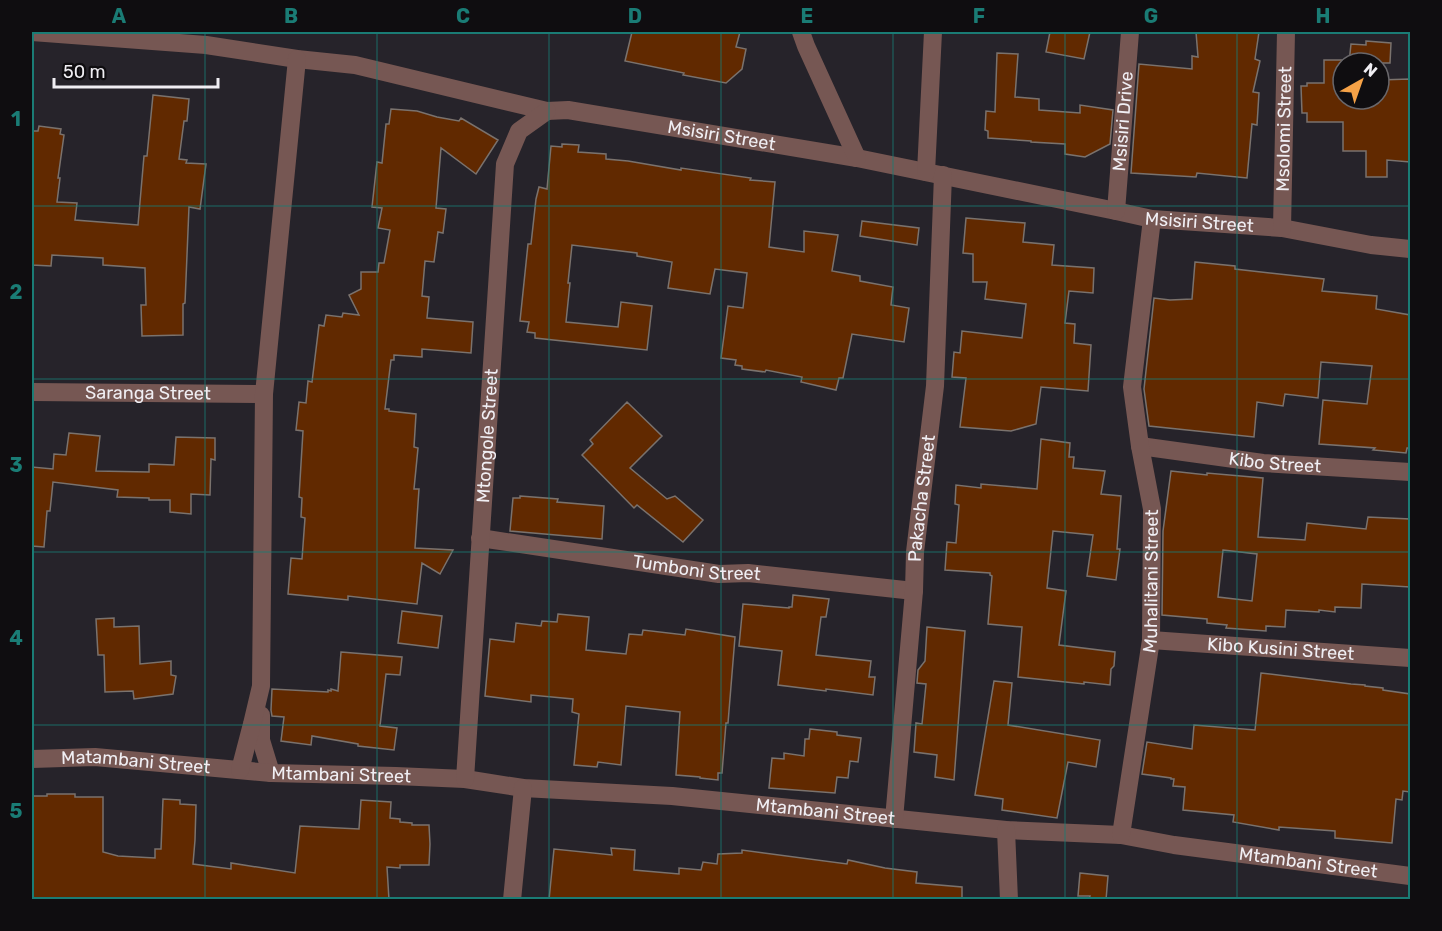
<svg xmlns="http://www.w3.org/2000/svg" width="1442" height="931" font-family="Rubik,sans-serif">
<style>
.building{fill:#612900;stroke:#7a726d;stroke-width:1.5;fill-rule:evenodd}
.lines{fill:none;stroke-linecap:round;stroke-linejoin:round}
.street{stroke:#765753;stroke-width:18}
.grid{fill:none;stroke:#1a7c75;stroke-width:1.5;stroke-opacity:0.55}
.labels{text-anchor:middle;dominant-baseline:central;stroke-width:4.5;stroke-linejoin:round;paint-order:stroke}
.street-label{font-size:18px;fill:#f0eef3;stroke:#0f0d10}
.neatline{fill:none;stroke:#1a7c75;stroke-width:2}
.grid-label{font-size:20px;text-anchor:middle;font-weight:bold;fill:#1a7c75}
</style>
<rect width="100%" height="100%" fill="#26232a"/>
<!-- building -->
<path class="building" d="M632,32H740L736,47L746,49L742,69L726,83L683,75L684,73L625,61Z
M1050,32H1090L1084,59L1046,52Z
M1196,32H1259L1255,59L1260,61L1253,92L1259,93L1257,125L1252,124L1247,178L1197,173L1196,177L1131,173L1139,64L1192,69V56L1198,57Z
M1366,41L1391,43L1390,63H1349L1351,44L1366,45Z
M997,53L1018,54L1015,97L1039,99V110L1080,113V105L1113,110L1110,144L1085,157L1065,154V144L1031,142V141L988,138V131L985,130L986,111L995,112Z
M1324,60H1343V99H1379V80L1410,79V162L1387,160V177H1366V151H1343V122H1307V113H1302L1301,86H1307V83H1324Z
M153,95L189,99L187,121H184L179,159L187,160L186,163L206,164L200,209L189,207L185,303L183,304V335L142,336L141,305H146L145,268L103,265V258L52,255L51,266L32,265V131H38L39,126L61,129L60,134L64,135L58,178H60L57,202L77,203L75,220L138,225L144,156H147Z
M391,109L417,111L437,117L459,121L461,118L498,140L476,174L441,148L436,208L446,209L443,233L438,232L434,262L425,261L422,296L429,297L427,318L473,322L471,353L422,349V357L394,355V360H391L385,409H389V411L416,414L414,447L418,448L414,489H419L415,548L453,550L440,574L422,563L417,604L348,596V600L288,594L291,558L302,559L305,518L301,517L302,498L299,497L303,431L296,430L299,402L306,403L308,381L312,382L319,325L324,326L326,315L342,317L343,313L359,315L349,295L361,289V272H378L379,263H384L390,230L378,228L382,208L372,207L377,162L382,163L386,124H389Z
M562,144L579,145L578,152L606,154V159L628,161L681,170V168L751,178L750,180L775,182L769,247L804,252V231L838,235L832,271L860,276V281L893,287L891,305L909,308L904,342L852,334L843,378H839L836,390L801,382L802,377L766,370L765,372L742,369V366L735,365L736,360L721,358L728,306L743,308L747,273L715,269L710,294L668,288L672,262L637,256V253L572,245L568,283H570L566,322L618,327L621,302L652,306L647,350L535,338V333L527,332L529,322L520,321L528,244H531L536,199L539,187L547,189L551,146L562,147Z
M966,218L1025,223L1023,242L1054,245L1052,265L1094,268L1093,293L1069,291L1065,323L1075,324L1074,343L1091,345L1088,391L1041,387L1036,424L1011,431L960,427L966,378L952,377L954,352L960,353L962,331L1022,338L1026,304L985,299L987,282H973V254L963,253Z
M862,221L919,228L917,245L860,236Z
M1195,262L1235,266V269L1324,279L1322,291L1377,296L1376,309L1410,315V448H1407L1406,453L1373,450L1375,448L1319,444L1323,400L1367,404L1372,366L1321,362L1318,398L1285,394L1283,406L1257,402L1254,437L1149,426L1144,389L1154,298L1170,300L1192,299Z
M627,402L662,436L630,468L667,499L675,496L703,520L683,542L637,505L634,508L582,455L593,444L590,440Z
M69,433L100,436L96,471L149,472V464L174,465L176,437L215,438V460L211,459L210,495L191,494V514L170,512V500H149V498L117,497L118,490L53,482L50,511H47L44,547L32,546V467L53,469L54,454L66,455Z
M1041,439L1070,443L1069,457H1074L1073,468L1105,471L1101,494L1121,496L1117,549H1120L1116,580L1087,576L1093,535L1053,531L1047,588L1066,591L1059,645L1115,652L1114,666L1111,669L1110,685L1084,682V684L1018,677L1022,627L988,624L992,576L990,575V573L945,570L947,542L956,543L959,505L955,504L956,485L981,488V484L1037,489Z
M1171,471L1207,475V473L1263,478L1258,537L1305,540L1307,523L1366,529L1368,517L1410,519V587L1362,584L1361,608L1335,607V612L1319,610V612L1286,610L1285,627L1266,626V631L1226,628L1227,625L1207,623V619L1162,615L1163,531ZM1223,550L1257,554L1252,601L1218,597Z
M520,496L558,499L557,502L604,506L602,539L510,531L513,498H520Z
M793,595L829,599L826,617H821L816,655L871,661L869,677H875L873,695L826,689V691L778,685L782,651L739,646L743,604L789,608V607H792Z
M402,611L442,616L438,648L398,643Z
M558,614L589,617L586,650L626,654L629,634L642,635L643,630L685,635L686,629L735,637L728,723H726L722,773H718V780L700,778V777L676,775L680,712L626,706L621,765L598,762L597,767L574,765L579,714L572,712L573,699L531,695V702L485,696L490,639L514,642L516,623L541,626L542,621L557,622Z
M114,618V627L139,626L140,664L171,661V675L176,676L173,694L134,699L133,691L105,692L104,655H98L96,619Z
M927,627L965,631L954,780L935,777L937,755L914,752L916,723L922,724L926,684L917,683L918,670L925,661Z
M341,652L402,657L400,675L386,674L380,726L397,728L394,750L358,746V744L312,736L311,745L281,741L284,717L272,716L271,710L272,689L328,692V690L331,691V689L338,691Z
M1261,673L1351,684L1365,685V686L1383,688V690L1410,694V792L1403,791L1402,800L1396,799L1392,843L1335,838V831L1279,827V830L1233,822L1234,815L1183,810L1185,787L1173,786L1174,779H1171V778L1142,774L1147,742L1192,749L1194,725L1255,730Z
M994,681L1012,683L1008,725L1100,740L1096,767L1068,762L1057,818L1002,810L1003,799L975,795Z
M810,729L837,732V735L861,738L858,762L850,761L848,778L837,777L835,793L769,788L772,758L784,759V753L804,756L805,739H809Z
M47,794H75V797H103V852L118,856L155,858V849H161L163,799L180,800V804L196,805L195,840L193,864L231,869V863L295,873L300,826L359,829L361,800L391,802L390,818L400,819V822L412,823V825H429L430,844L429,865H400V868L387,867L389,900H32V796H47Z
M611,848L635,850L634,870L679,874V868L701,870L703,862L717,864L718,854L742,853V850L847,864L848,860L885,868L917,872L916,883L962,887V900H549L554,849L612,855Z
M1080,873L1108,876L1106,900H1089L1090,896H1078Z"/>
<g class="lines">
<!-- street -->
<g class="street">
<path id="s1" d="M32,32L206,45L297,59L355,65L547,111L568,110L857,158L1116,211L1152,219L1282,228L1371,245L1410,249"/>
<path d="M801,32L806,46L857,158"/>
<path d="M926,172L933,32"/>
<path id="s2" d="M1116,211L1130,32"/>
<path id="s3" d="M1282,228L1286,32"/>
<path id="s4" d="M32,392L264,394"/>
<path id="s5" d="M1140,446L1263,463L1410,472"/>
<path id="s6" d="M480,538L719,574L748,573L914,591"/>
<path id="s7" d="M1151,640L1410,658"/>
<path d="M261,715V740L271,773"/>
<path id="s8" d="M32,759L95,757L271,773L396,776L465,779L523,788L672,796L1006,830L1121,835L1174,845L1410,876"/>
<path d="M240,770L252,724L261,686L264,394L297,59"/>
<path id="s9" d="M465,779L505,164L519,131L547,111"/>
<path id="s10" d="M894,819L914,591L915,552L935,386L943,175"/>
<path d="M1006,830L1009,900"/>
<path id="s11" d="M1121,835L1151,640L1152,509L1140,446L1132,387L1152,219"/>
<path d="M512,900L523,788"/>
</g>
</g>
<!-- grid -->
<path class="grid" d="M205,32V900M377,32V900M549,32V900M721,32V900M893,32V900M1065,32V900M1237,32V900M32,206H1410M32,379H1410M32,552H1410M32,725H1410"/>
<g class="labels">
<!-- street labels -->
<g class="street-label">
<text stroke="none"><textPath href="#s2" startOffset="90">Msisiri Drive</textPath></text>
<text stroke="none"><textPath href="#s3" startOffset="99">Msolomi Street</textPath></text>
<text stroke="none"><textPath href="#s1" startOffset="699">Msisiri Street</textPath></text>
<text stroke="none"><textPath href="#s1" startOffset="1185">Msisiri Street</textPath></text>
<text stroke="none"><textPath href="#s4" startOffset="116">Saranga Street</textPath></text>
<text stroke="none"><textPath href="#s9" startOffset="344">Mtongole Street</textPath></text>
<text stroke="none"><textPath href="#s5" startOffset="136">Kibo Street</textPath></text>
<text stroke="none"><textPath href="#s10" startOffset="322">Pakacha Street</textPath></text>
<text stroke="none"><textPath href="#s6" startOffset="219">Tumboni Street</textPath></text>
<text stroke="none"><textPath href="#s11" startOffset="256">Muhalitani Street</textPath></text>
<text stroke="none"><textPath href="#s7" startOffset="130">Kibo Kusini Street</textPath></text>
<text stroke="none"><textPath href="#s8" startOffset="104">Matambani Street</textPath></text>
<text stroke="none"><textPath href="#s8" startOffset="310">Mtambani Street</textPath></text>
<text stroke="none"><textPath href="#s8" startOffset="796">Mtambani Street</textPath></text>
<text stroke="none"><textPath href="#s8" startOffset="1282">Mtambani Street</textPath></text>
</g>
</g>
<!-- border -->
<rect width="1442" height="931" fill="none" stroke="#0f0d10" stroke-width="66"/>
<!-- north arrow -->
<g transform="translate(1361 81) rotate(40)"><circle r="28" fill="#0f0d10" stroke="#69676b" stroke-width="1.5"/>
<path d="M0-4.5L10 22L0 15L-10 22Z" fill="#f6a247"/>
<text y="-9" font-size="16" font-weight="bold" text-anchor="middle" fill="#f0eef3">N</text>
</g>
<!-- scale -->
<path d="M54 78v9h164v-9" fill="none" stroke="#f0eef3" stroke-width="3"/>
<text x="63" y="78" font-size="18" fill="#f0eef3" stroke="#0f0d10" stroke-width="4.5" paint-order="stroke">50 m</text>
<rect x="33" y="33" width="1376" height="865" class="neatline"/>
<g class="grid-label">
<text x="119" y="23">A</text>
<text x="291" y="23">B</text>
<text x="463" y="23">C</text>
<text x="635" y="23">D</text>
<text x="807" y="23">E</text>
<text x="979" y="23">F</text>
<text x="1151" y="23">G</text>
<text x="1323" y="23">H</text>
<text x="16" y="126">1</text>
<text x="16" y="299">2</text>
<text x="16" y="472">3</text>
<text x="16" y="645">4</text>
<text x="16" y="818">5</text>
</g>
</svg>
